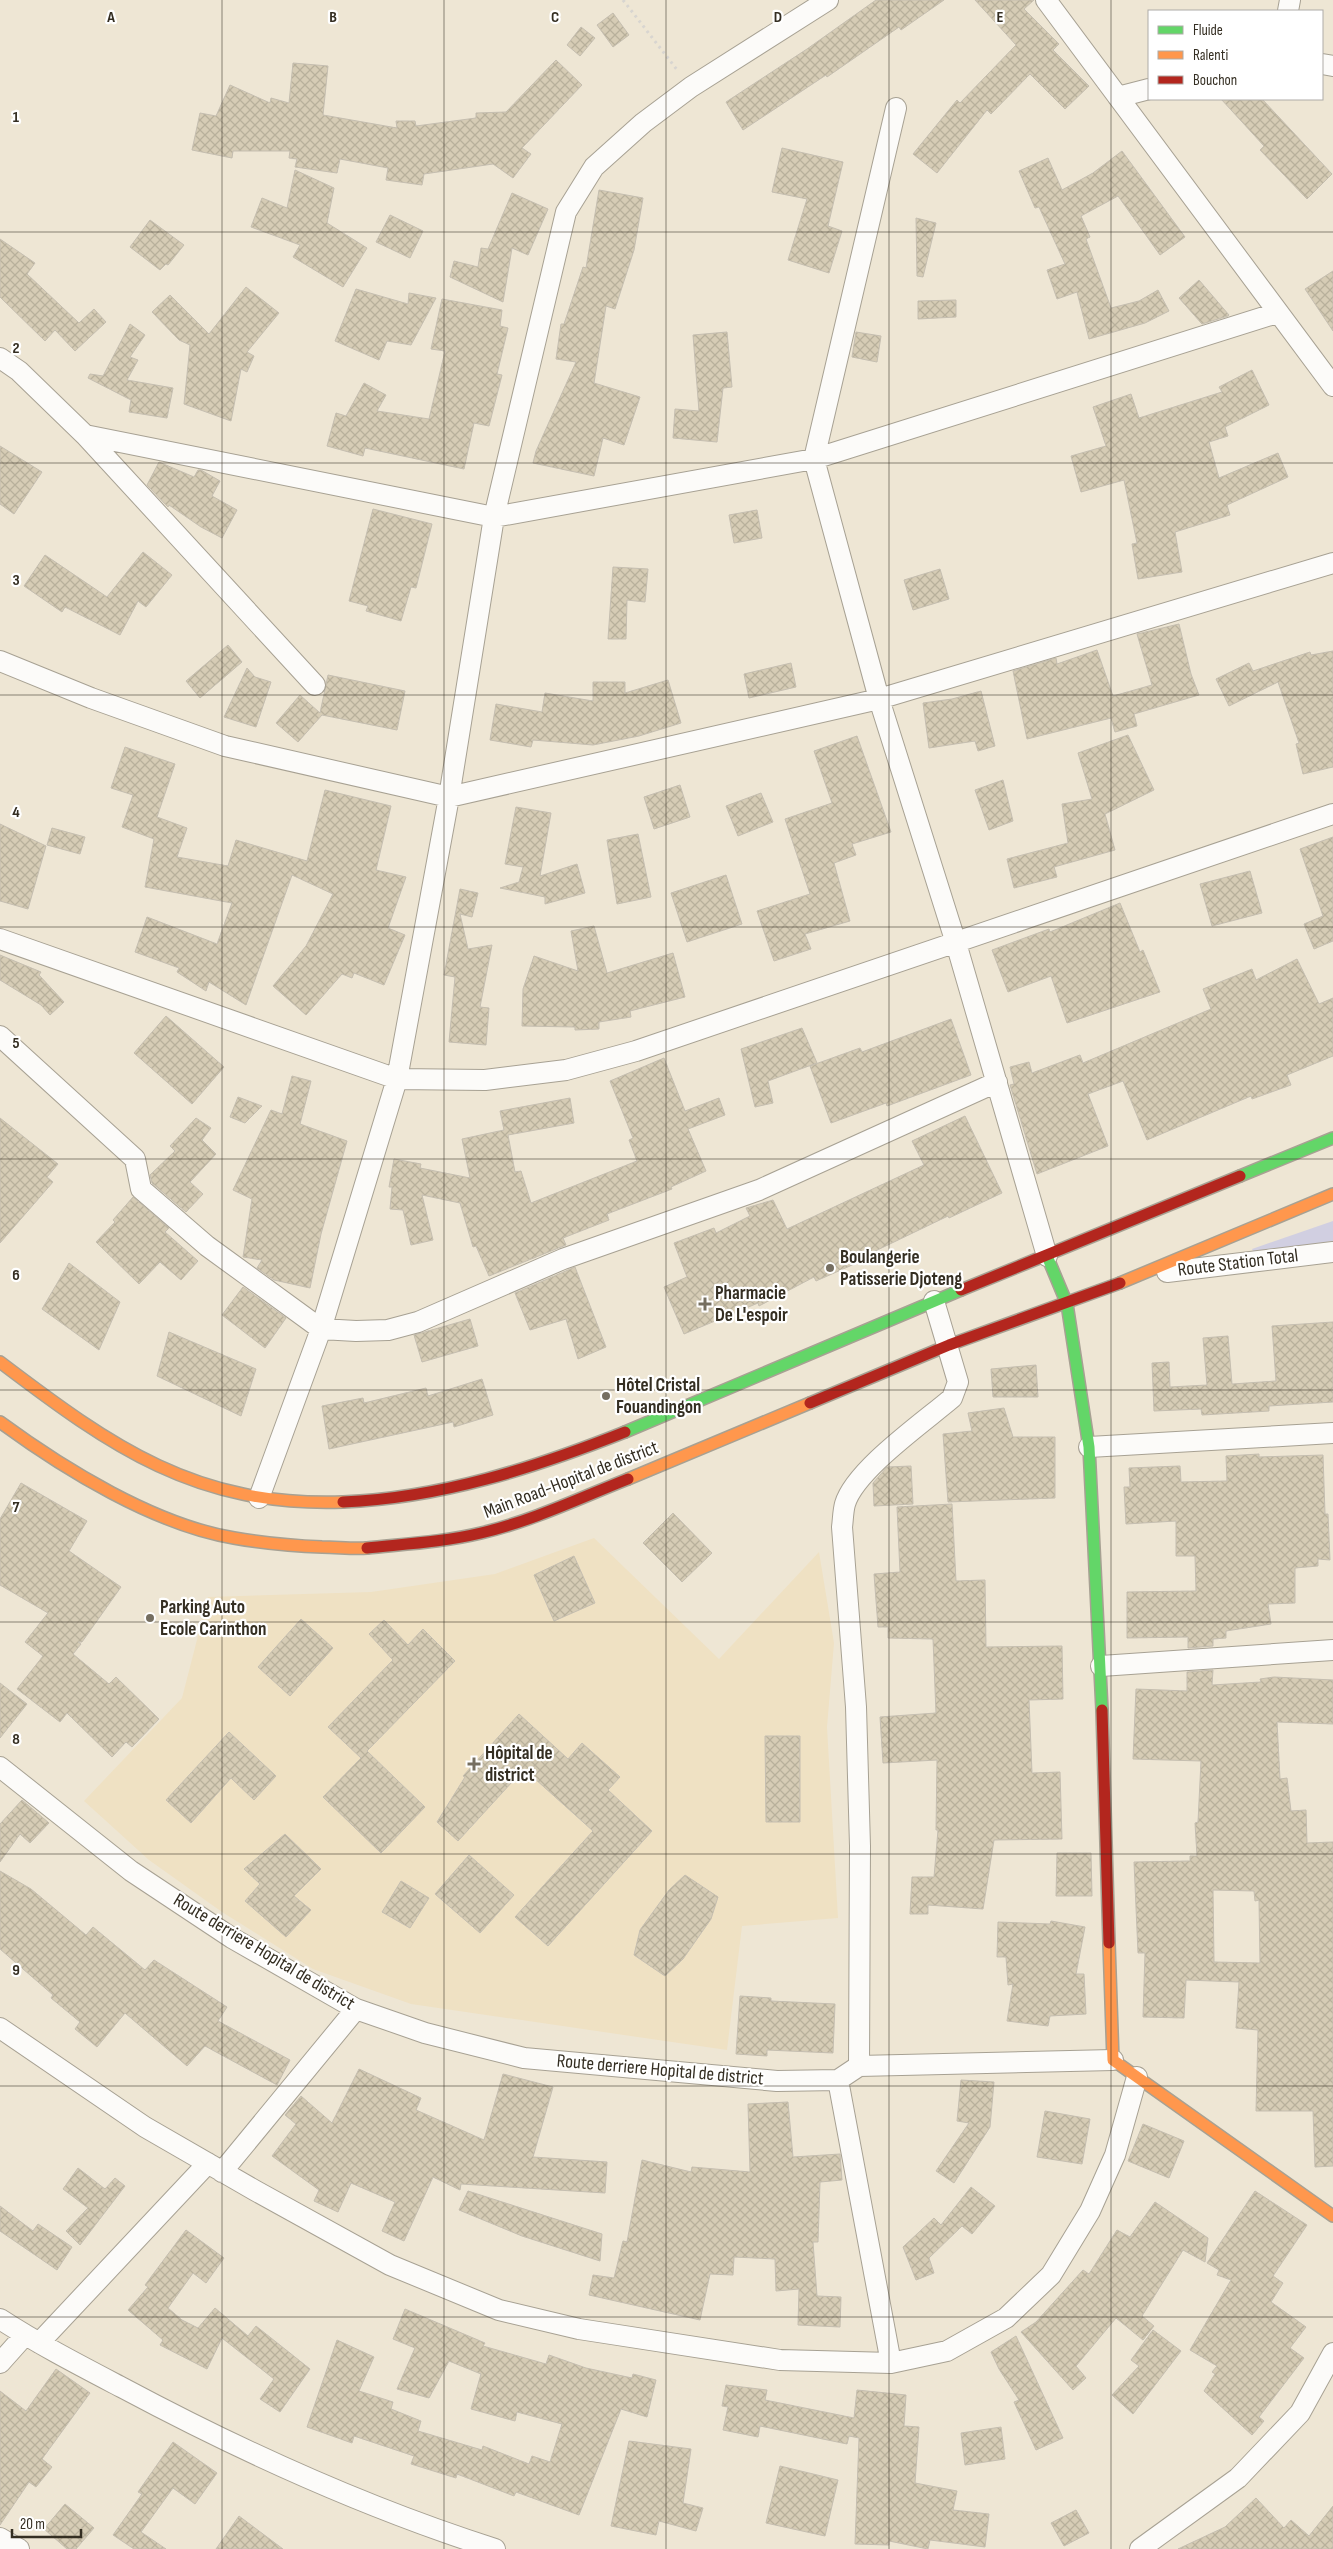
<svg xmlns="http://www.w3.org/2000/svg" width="1333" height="2549" font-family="'Sofia Sans Condensed',sans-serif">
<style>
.built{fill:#efe1c3}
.grass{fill:#d1cfe1}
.building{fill:url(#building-cross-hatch);stroke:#c5beb0;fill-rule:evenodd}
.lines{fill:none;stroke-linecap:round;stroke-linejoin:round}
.street-casing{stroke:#a7a193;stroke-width:22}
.fast-casing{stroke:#a7a193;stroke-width:14}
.slow-casing{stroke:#a7a193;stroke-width:14}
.jam-casing{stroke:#a7a193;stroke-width:14}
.path{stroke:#d8d5d0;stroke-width:3;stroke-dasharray:2.5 4;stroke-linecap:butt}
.street{stroke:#fcfbf9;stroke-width:20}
.fast{stroke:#63d668;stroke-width:11}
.slow{stroke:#ff974d;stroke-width:11}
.jam{stroke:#b3261e;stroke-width:11}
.grid{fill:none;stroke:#342e22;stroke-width:1;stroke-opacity:0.55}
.poi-dot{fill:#756e60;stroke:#fff;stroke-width:2}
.labels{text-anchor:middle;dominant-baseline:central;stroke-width:4.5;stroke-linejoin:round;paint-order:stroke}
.poi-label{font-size:19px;font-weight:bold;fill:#342e22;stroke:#fff;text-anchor:start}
.street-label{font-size:19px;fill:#342e22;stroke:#fff}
.grid-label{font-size:16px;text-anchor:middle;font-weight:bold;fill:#342e22;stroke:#fff;stroke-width:4.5;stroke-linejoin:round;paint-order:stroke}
</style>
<defs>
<pattern id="building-cross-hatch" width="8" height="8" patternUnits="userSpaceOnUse" patternTransform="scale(1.25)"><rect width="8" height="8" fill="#d6ccb5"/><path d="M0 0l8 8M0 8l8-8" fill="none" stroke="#b8b09b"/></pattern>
</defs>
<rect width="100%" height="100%" fill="#eee6d4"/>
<!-- built -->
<path class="built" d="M594,1538L719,1659L819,1552L834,1643L827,1727L838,1918L742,1926L727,2050L411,2004L313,1969L222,1912L149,1860L84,1801L182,1698L208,1597L371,1592L495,1574Z"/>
<!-- grass -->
<path class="grass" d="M1333,1221V1241L1254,1253L1252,1249Z"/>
<!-- building -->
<path class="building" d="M876,0H944L901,30L899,27L827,77L826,75L743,130L726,102L807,49Z
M975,0H1034L1024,9L1059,44L1053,50L1089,86L1065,109L1030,74L991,114L987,110L937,173L913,154L957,100L960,103L1016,45Z
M613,13L629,35L613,47L597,25Z
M581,27L595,38L580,56L567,45Z
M556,60L582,85L522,148L531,154L513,178L493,164L424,174L422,185L386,180L388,168L340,159L337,173L295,167L297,159L289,158L290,151H233L232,158L192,150L200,113L216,116L230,85L270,103L271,98L289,103L293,63L328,66L323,115L397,128L396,121H415L416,126L476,118V113L506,112Z
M1221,99H1262L1332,174L1307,199L1260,150L1264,146Z
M782,148L843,162L828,226L842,231L829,273L788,260L807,199L772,192Z
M1122,151L1185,237L1160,255L1118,196L1081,216L1090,237L1086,239L1111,308L1139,301L1158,290L1169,311L1145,323L1089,339L1077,292L1057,299L1047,270L1065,264L1039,207L1035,208L1019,171L1048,158L1062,190L1093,173Z
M295,170L334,188L327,223L367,248L343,287L293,257L300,245L251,227L262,198L287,208Z
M599,190L643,198L634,250L615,309L606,306L594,383L640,397L624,445L603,438L594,476L533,463L536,451L576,362L556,359L561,324H564L583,267L586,268Z
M512,193L548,209L528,255L512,248L503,302L450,277L454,261L478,267L481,248L488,249Z
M390,215L423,231L410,258L376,242Z
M916,218L936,223L923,277L917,276Z
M150,220L184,245L168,265L166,264L160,270L130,247Z
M0,239L35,263L27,274L79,323L94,309L106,322L75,351L55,330L45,341L0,297Z
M1333,271V331L1305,289Z
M1199,280L1229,315L1228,316L1202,324L1179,298Z
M246,287L279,313L247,352L254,356L247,372L241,369L231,421L184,404L190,345L179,340L152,312L170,295L209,334Z
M356,289L408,304L409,293L436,298L411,345L387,341L379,360L335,341Z
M442,299L502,310L500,326L508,328L497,374L502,375L489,426L474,423L464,469L365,448L363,456L327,446L336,413L346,416L364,383L386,395L377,411L429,419L445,351L431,349Z
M956,300V317L918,319V301Z
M130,324L145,335L130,357L138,360L127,380L173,388L167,418L129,412L131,400L88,378L90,374L103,376Z
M727,332L732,387L723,388L717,442L673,438L675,409L699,411L693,335Z
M856,332L881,336L877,362L852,357Z
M1252,370L1269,405L1225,427L1228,436L1209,442L1219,478L1278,453L1288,477L1227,505L1230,515L1175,532L1182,572L1138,579L1132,544L1137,543L1124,480L1081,492L1071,456L1106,446L1093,407L1131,394L1139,418L1222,392L1219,387Z
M0,446L42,472L14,514L0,504Z
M159,462L194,477L198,470H201L220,481L212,496L237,510L222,538L201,527L169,505L168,507L147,485Z
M373,509L432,524L416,588L411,587L401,621L366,611L368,606L349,601Z
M757,510L762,538L734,543L729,515Z
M143,552L172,575L146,607L138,601L120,635L65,607L62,612L24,586L45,555L107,597Z
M613,567L648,569L645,602L627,600L626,639H608Z
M940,569L949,599L913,610L904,580Z
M1179,624L1191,674L1199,695L1134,714L1137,726L1115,732L1111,718L1027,739L1013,671L1056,658L1057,664L1097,650L1113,696L1152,685L1137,634Z
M228,645L242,662L200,698L186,681Z
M1333,651V767L1303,774L1296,744L1299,743L1278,682L1229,706L1216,679L1249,663L1253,671L1310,652L1311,655Z
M791,663L796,687L749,698L744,674Z
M247,668L255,677L271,682L256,727L224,717Z
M328,675L405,691L397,730L322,715L298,742L276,723L300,695L320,713Z
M668,680L681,723L639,736L593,745L533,740L531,747L490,740L496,704L542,712L545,693L593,701V682H625V693Z
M981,691L995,746L978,751L975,741L929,748L923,703L952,699Z
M1128,735L1154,790L1105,814L1115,850L1054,867L1057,877L1014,888L1007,859L1068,843L1062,804L1092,799L1078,753Z
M857,736L891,832L852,844L856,855L834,863L850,921L805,934L811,949L774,961L757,911L810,894L785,819L832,803L814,751Z
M125,747L175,764L157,817L187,828L177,857L228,866L236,840L307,861L325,790L391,806L376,870L406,877L388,928L405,935L384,985L354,973L352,978L342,974L306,1015L273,986L306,946L333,894L292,875L246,1005L209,982L206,991L177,972L179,968L135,952L147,917L217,944L232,903L145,887L154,839L122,827L133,795L111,788Z
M1003,780L1013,821L989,830L975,790Z
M680,785L690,817L654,829L644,797Z
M761,793L773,822L738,836L726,806Z
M516,807L551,813L540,876L577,864L585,893L545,904V897L500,888L519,882L523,867L505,864Z
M0,824L46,846L28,909L0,901Z
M52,828L85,837L80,854L47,845Z
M638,834L651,897L617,904L607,840Z
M1333,837V941L1314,949L1304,924L1323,916L1300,849Z
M1250,871L1262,913L1212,926L1200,884Z
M726,875L742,924L687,942L671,893Z
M460,889L478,893L472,917L460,914L468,949L492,945L480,1007L489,1008L486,1045L449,1042L455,977L444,975Z
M1120,903L1140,952L1143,950L1160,992L1067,1023L1051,976L1008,992L992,950L1049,929L1050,932Z
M594,926L607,973L673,953L685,997L630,1011L631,1017L599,1022V1029L575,1030V1027L522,1026L523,989L534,956L578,971L571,931Z
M0,955L41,972L39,975L64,1002L50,1015L41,1005L0,980Z
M1297,959L1319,1004L1333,998V1056L1287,1075L1291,1085L1252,1099L1251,1096L1147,1140L1123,1081L1088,1094L1108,1146L1037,1174L1010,1085L1014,1084L1010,1067L1029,1062L1032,1073L1080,1055L1083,1063L1211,1009L1203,989L1252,969L1256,980Z
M166,1016L224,1067L192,1104L134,1053Z
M951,1019L971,1075L887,1106L886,1103L831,1123L810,1066L860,1048L862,1052Z
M802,1028L817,1063L768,1081L773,1103L755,1107L741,1049Z
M664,1058L685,1111L719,1098L725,1115L688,1129L706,1171L671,1187L672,1189L607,1214L609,1220L563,1238L566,1245L489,1276L476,1246L473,1247L460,1203L422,1195L433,1240L411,1245L403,1210L390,1209L392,1187H389L394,1159L421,1164L420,1168L470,1178L462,1139L504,1130L500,1111L570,1098L574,1123L508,1135L515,1172L521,1171L531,1203L637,1161L629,1140L633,1138L610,1081Z
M292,1076L311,1081L300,1124L347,1141L321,1234L310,1288L274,1280L257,1268L262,1260L243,1257L252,1199L233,1190L271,1110L282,1114Z
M238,1097L262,1106L245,1123L230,1117Z
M965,1116L1002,1193L949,1218L948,1216L867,1255L868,1258L816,1281L814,1277L759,1306L758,1303L684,1334L664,1287L687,1277L674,1243L714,1228L716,1233L750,1216L746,1208L773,1200L787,1229L924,1165L912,1141Z
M0,1118L58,1164L47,1177L53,1182L0,1243Z
M196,1118L211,1128L202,1140L216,1154L190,1182L203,1194L186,1212L152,1183L150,1175L175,1151L170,1146Z
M133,1197L169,1228L165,1232L198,1261L181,1280L160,1262L139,1284L96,1242L115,1222L113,1220Z
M69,1263L120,1302L99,1350L42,1309Z
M575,1267L606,1347L578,1359L566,1319L530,1330L515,1293Z
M243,1287L286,1318L265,1348L222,1315Z
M470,1319L478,1346L422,1362L414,1335Z
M1333,1322V1402L1269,1406V1411L1202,1415L1201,1409L1154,1411L1152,1363L1169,1362L1170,1387L1207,1385L1203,1338L1228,1336L1232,1384L1276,1381L1272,1326Z
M169,1332L256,1369L241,1416L157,1376Z
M1036,1365L1038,1397H993L991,1369Z
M482,1379L493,1415L454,1427L453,1422L329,1449L322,1406L363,1398L364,1403L426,1388L428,1396Z
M1004,1408L1013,1437H1055V1498L948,1502L943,1434L972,1431L968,1413Z
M1259,1454V1457L1323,1455L1325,1514H1328L1330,1560L1318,1559V1566L1295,1568V1603L1268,1604L1271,1624L1226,1631V1638L1213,1639V1646L1188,1648V1637L1127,1638V1592L1196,1591L1195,1556H1176V1521L1126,1524L1124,1487H1130L1129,1468L1180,1466L1181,1482L1227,1481L1226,1456Z
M911,1466L913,1504L874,1506L873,1483L887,1467Z
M21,1483L87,1521L69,1551L121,1587L82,1642H78L81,1644L73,1654L109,1684L116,1677L159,1719L132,1747L126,1742L112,1757L67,1713L60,1722L17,1689L43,1656L25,1642L48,1613L0,1585V1519Z
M952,1504L956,1581L985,1580L986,1647L1062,1646L1063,1699L1029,1700L1032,1773L1060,1772L1062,1839L994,1840L983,1909L928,1905V1914H910L912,1877H934L938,1830H936L937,1760L883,1763L880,1717L936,1713L933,1639L888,1638V1627H878L874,1574L900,1572L897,1507Z
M673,1513L712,1553L682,1582L643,1543Z
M574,1556L595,1603L554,1621L534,1575Z
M301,1619L333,1648L290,1696L258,1667Z
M384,1620L408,1645L423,1629L455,1661L367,1751L425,1807L381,1853L323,1797L361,1758L328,1727L393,1660L369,1634Z
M1213,1670L1212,1685L1261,1682L1260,1679L1274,1677L1333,1680V1724L1277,1722L1280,1779L1287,1778L1291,1811L1306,1810L1307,1843L1333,1842V2166L1315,2167L1313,2111H1256L1258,2030L1236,2028L1239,1982L1186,1980L1184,2018L1143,2017L1145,1953H1138L1134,1862L1190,1861V1856H1197L1195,1823L1198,1822L1201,1761L1133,1759L1136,1689L1187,1691V1672ZM1213,1890L1254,1891L1255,1901L1259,1900L1260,1963L1214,1962Z
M0,1683L27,1704L0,1738Z
M519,1714L568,1759L582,1743L620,1777L608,1790L652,1831L548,1946L515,1917L593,1831L524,1769L458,1841L437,1822L465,1777L463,1776Z
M229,1732L276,1776L254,1800L231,1778L191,1823L166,1800Z
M765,1736H800V1822H766Z
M22,1800L49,1823L30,1843L20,1834L0,1862V1824Z
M285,1834L321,1869L294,1896L311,1910L286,1937L245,1901L260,1884L244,1869Z
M1057,1853H1091L1092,1896H1056Z
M469,1855L514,1895L480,1933L435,1894Z
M0,1871L31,1889L86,1935L93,1927L145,1970L154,1960L227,2007L218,2021L290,2060L277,2085L205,2046L187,2066L125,2013L97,2047L75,2029L80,2022L51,1998L53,1995L0,1949Z
M685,1875L718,1897L711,1919L683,1959L665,1976L634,1955L640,1930L669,1890Z
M401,1881L429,1898L410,1928L382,1912Z
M1051,1921L1085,1927L1076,1974H1084L1086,2014L1050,2016L1048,2026L1007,2021L1013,1984L1008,1985L1006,1957H997L998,1922L1050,1924Z
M740,1996L771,1998V2001L835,2004L833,2053L767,2050V2056L736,2054Z
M359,2069L421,2098L416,2110L484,2140L503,2074L553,2087L533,2157L607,2162L605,2193L461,2184L460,2190L433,2177L404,2241L382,2231L395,2202L351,2183L338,2212L314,2201L319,2190L272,2156L296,2124L285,2115L301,2096L332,2123Z
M961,2080L994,2082L990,2127L954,2183L936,2171L969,2123L957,2121Z
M788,2102L793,2157L840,2154L842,2180L820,2182L818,2242H813L817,2296L841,2297L840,2327L798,2325L799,2289L776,2291L775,2259L734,2257L733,2275L710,2274L700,2320L589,2295L593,2275L614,2278L623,2241L627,2242L642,2160L691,2172L692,2167L750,2172L748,2104Z
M1045,2111L1090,2119L1082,2164L1037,2157Z
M1143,2124L1184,2141L1169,2178L1128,2161Z
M78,2168L105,2189L115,2178L125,2186L80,2245L66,2231L88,2208L63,2189Z
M971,2187L995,2206L972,2234L962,2226L929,2258L934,2273L916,2280L903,2247L934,2218L941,2225Z
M468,2191L602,2234L600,2261L522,2236L459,2210Z
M1255,2191L1307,2225L1273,2276L1283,2283L1271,2302L1306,2327L1290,2348L1304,2358L1259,2417L1264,2421L1252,2435L1204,2391L1215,2374L1212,2372L1217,2366L1190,2350L1231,2280L1217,2275L1219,2270L1207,2263Z
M1155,2202L1208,2238L1205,2262L1183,2250L1142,2316L1154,2326L1143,2340L1116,2318L1076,2366L1086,2378L1073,2390L1021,2332L1036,2322L1083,2270L1089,2274L1117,2230L1130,2237Z
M0,2206L33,2231L38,2224L72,2247L57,2270L0,2231Z
M186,2230L224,2258L206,2283L193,2273L168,2308L182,2320L198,2328L215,2308L248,2336L256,2326L310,2369L280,2412L260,2399L274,2379L222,2338L207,2369L160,2345L163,2340L128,2310L148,2287L145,2285Z
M405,2309L485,2343L483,2346L546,2364L549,2355L586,2368L632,2378L633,2374L656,2380L647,2417L621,2409L579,2515L516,2492L514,2496L457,2474L456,2478L411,2464L414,2456L354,2436L352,2443L307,2427L337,2340L374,2357L359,2391L393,2402L391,2409L421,2421L418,2431L482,2450L483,2446L529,2464L532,2456L550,2462L562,2424L517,2412L515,2421L471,2409L481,2374L449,2361L429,2398L397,2389L415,2348L393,2339Z
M1153,2330L1181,2351L1133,2414L1112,2395L1139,2366L1131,2360Z
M1016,2336L1063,2438L1036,2450L1014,2402L1019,2400L999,2369L991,2352Z
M56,2369L90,2393L42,2459L52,2467L36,2487L29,2482L0,2525V2391L26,2411Z
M726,2385L767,2390L765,2400L854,2418L857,2390L906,2395L904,2426L919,2427L915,2483L957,2491L953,2510L989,2514L985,2547L930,2540L928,2549L889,2541V2545L855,2544L859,2438L849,2436L847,2444L760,2426L758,2437L723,2430L728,2407L722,2406Z
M1001,2427L1005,2459L965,2465L961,2433Z
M629,2441L691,2449L683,2503L703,2508L696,2531L659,2521L656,2535L611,2526Z
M173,2442L217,2473L195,2504L173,2488L141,2532L166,2549H134L113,2535L142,2494L138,2492Z
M780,2466L838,2480L825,2536L766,2523Z
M1256,2498L1284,2528L1291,2520L1309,2536L1333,2506V2549H1178L1225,2527Z
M65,2504L94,2528L76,2549H67L44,2529Z
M1076,2510L1089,2533L1064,2546L1051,2523Z
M239,2516L283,2549H216Z"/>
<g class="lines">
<!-- street casing -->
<g class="street-casing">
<path id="street" d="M1046,0L1333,386
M1288,11L1290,0
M1322,64L1333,66
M1118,97L1149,89
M896,108L814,459L879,699L956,943L1047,1256
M0,358L19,371L85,435L315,685
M85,435L494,517L814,459L1277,313
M0,661L91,698L225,746L449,797L879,699L1333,563
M0,939L397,1079L485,1080L566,1070L636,1051L1333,814
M0,1036L135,1159L141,1189L207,1246L321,1329L356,1331L388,1330L418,1322L563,1259L759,1190L997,1082
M1167,1272L1333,1252
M1089,1447L1333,1433
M259,1498L321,1329L397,1079L449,797L494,517L566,212L594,167L643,123L691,87L828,0
M1101,1666L1333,1650
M0,1767L131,1871L232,1938L356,2009L425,2033L524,2058L777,2081L838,2080L859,2066
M0,2028L145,2127L256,2191L390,2265L499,2310L579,2329L780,2360L891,2363L947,2351L1006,2318L1051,2275L1090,2211L1115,2155L1137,2077
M859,2066L860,1846L856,1707L842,1527C843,1520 843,1511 845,1504C855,1470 924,1422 952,1398L958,1382L934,1301
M859,2066L1113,2060
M838,2080L891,2363
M222,2172L356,2009
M0,2319C40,2345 81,2366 123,2388C241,2451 366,2508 495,2549
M39,2343L208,2163
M0,2363L25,2335
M0,2538L19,2549
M1140,2549L1238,2478L1300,2413L1333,2353"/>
</g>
<!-- fast casing -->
<g class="fast-casing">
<path id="fast" d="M1240,1176L1333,1138
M1047,1256L1067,1304L1089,1447L1102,1710
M625,1432L961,1290"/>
</g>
<!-- slow casing -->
<g class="slow-casing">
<path id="slow" d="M1120,1283L1333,1194
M0,1362C112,1447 196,1507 343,1502
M0,1422C64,1469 155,1525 234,1538C263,1543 293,1546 322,1547C337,1547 352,1549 367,1548
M628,1479L810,1403
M1109,1943L1113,2060L1333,2216"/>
</g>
<!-- jam casing -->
<g class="jam-casing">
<path id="jam" d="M961,1290L1240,1176
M810,1403L949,1345L1120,1283
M343,1502C441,1498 534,1468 625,1432
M367,1548C405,1544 444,1542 481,1533C532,1521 580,1498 628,1479
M1102,1710L1109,1943"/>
</g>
<!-- path -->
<path class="path" d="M623,0L678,71"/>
<!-- street -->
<use href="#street" class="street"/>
<!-- fast -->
<use href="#fast" class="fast"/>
<!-- slow -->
<use href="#slow" class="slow"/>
<!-- jam -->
<use href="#jam" class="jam"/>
</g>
<!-- grid -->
<path class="grid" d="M222,0V2549M444,0V2549M666,0V2549M889,0V2549M1111,0V2549M0,232H1333M0,463H1333M0,695H1333M0,927H1333M0,1159H1333M0,1390H1333M0,1622H1333M0,1854H1333M0,2086H1333M0,2317H1333"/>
<!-- markers -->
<g class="poi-dot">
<circle cx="830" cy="1268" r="5"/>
<path d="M702.5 1296.5h5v5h5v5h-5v5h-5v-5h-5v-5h5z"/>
<circle cx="606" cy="1396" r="5"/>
<circle cx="150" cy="1618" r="5"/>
<path d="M471.5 1756.5h5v5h5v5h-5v5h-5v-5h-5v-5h5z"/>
</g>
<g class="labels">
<!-- poi labels -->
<g class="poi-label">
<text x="840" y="1257">Boulangerie<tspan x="840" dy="22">Patisserie Djoteng</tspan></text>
<text x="715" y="1293">Pharmacie<tspan x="715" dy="22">De L'espoir</tspan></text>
<text x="616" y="1385">Hôtel Cristal<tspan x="616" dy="22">Fouandingon</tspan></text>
<text x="160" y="1607">Parking Auto<tspan x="160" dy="22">Ecole Carinthon</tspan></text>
<text x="485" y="1753">Hôpital de<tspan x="485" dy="22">district</tspan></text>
</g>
<!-- street labels -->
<g class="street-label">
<text transform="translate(1238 1263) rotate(-7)">Route Station Total</text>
<text transform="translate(571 1480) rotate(-21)">Main Road-Hopital de district</text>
<text transform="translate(264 1952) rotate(31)">Route derriere Hopital de district</text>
<text transform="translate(660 2070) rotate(5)">Route derriere Hopital de district</text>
</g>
</g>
<g class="grid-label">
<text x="111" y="22">A</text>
<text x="333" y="22">B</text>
<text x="555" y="22">C</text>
<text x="778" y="22">D</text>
<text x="1000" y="22">E</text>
<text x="16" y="122">1</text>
<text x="16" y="353">2</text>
<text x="16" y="585">3</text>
<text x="16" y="817">4</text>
<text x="16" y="1048">5</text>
<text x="16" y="1280">6</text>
<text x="16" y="1512">7</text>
<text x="16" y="1744">8</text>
<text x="16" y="1975">9</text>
</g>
<!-- legend -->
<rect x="1148" y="10" width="175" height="90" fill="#ffffff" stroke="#aeaba7"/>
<rect x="1158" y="26" width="25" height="8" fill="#63d668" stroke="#aeaba7"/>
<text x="1193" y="35" font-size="15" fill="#342e22">Fluide</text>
<rect x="1158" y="51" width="25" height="8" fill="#ff974d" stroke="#aeaba7"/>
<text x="1193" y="60" font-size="15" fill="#342e22">Ralenti</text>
<rect x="1158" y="76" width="25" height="8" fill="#b3261e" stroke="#aeaba7"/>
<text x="1193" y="85" font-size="15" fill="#342e22">Bouchon</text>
<!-- scale -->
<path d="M12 2529v8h69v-8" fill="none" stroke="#342e22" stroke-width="2.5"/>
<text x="20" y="2529" font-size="15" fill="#342e22" stroke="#ffffff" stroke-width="4" paint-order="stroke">20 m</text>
</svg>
